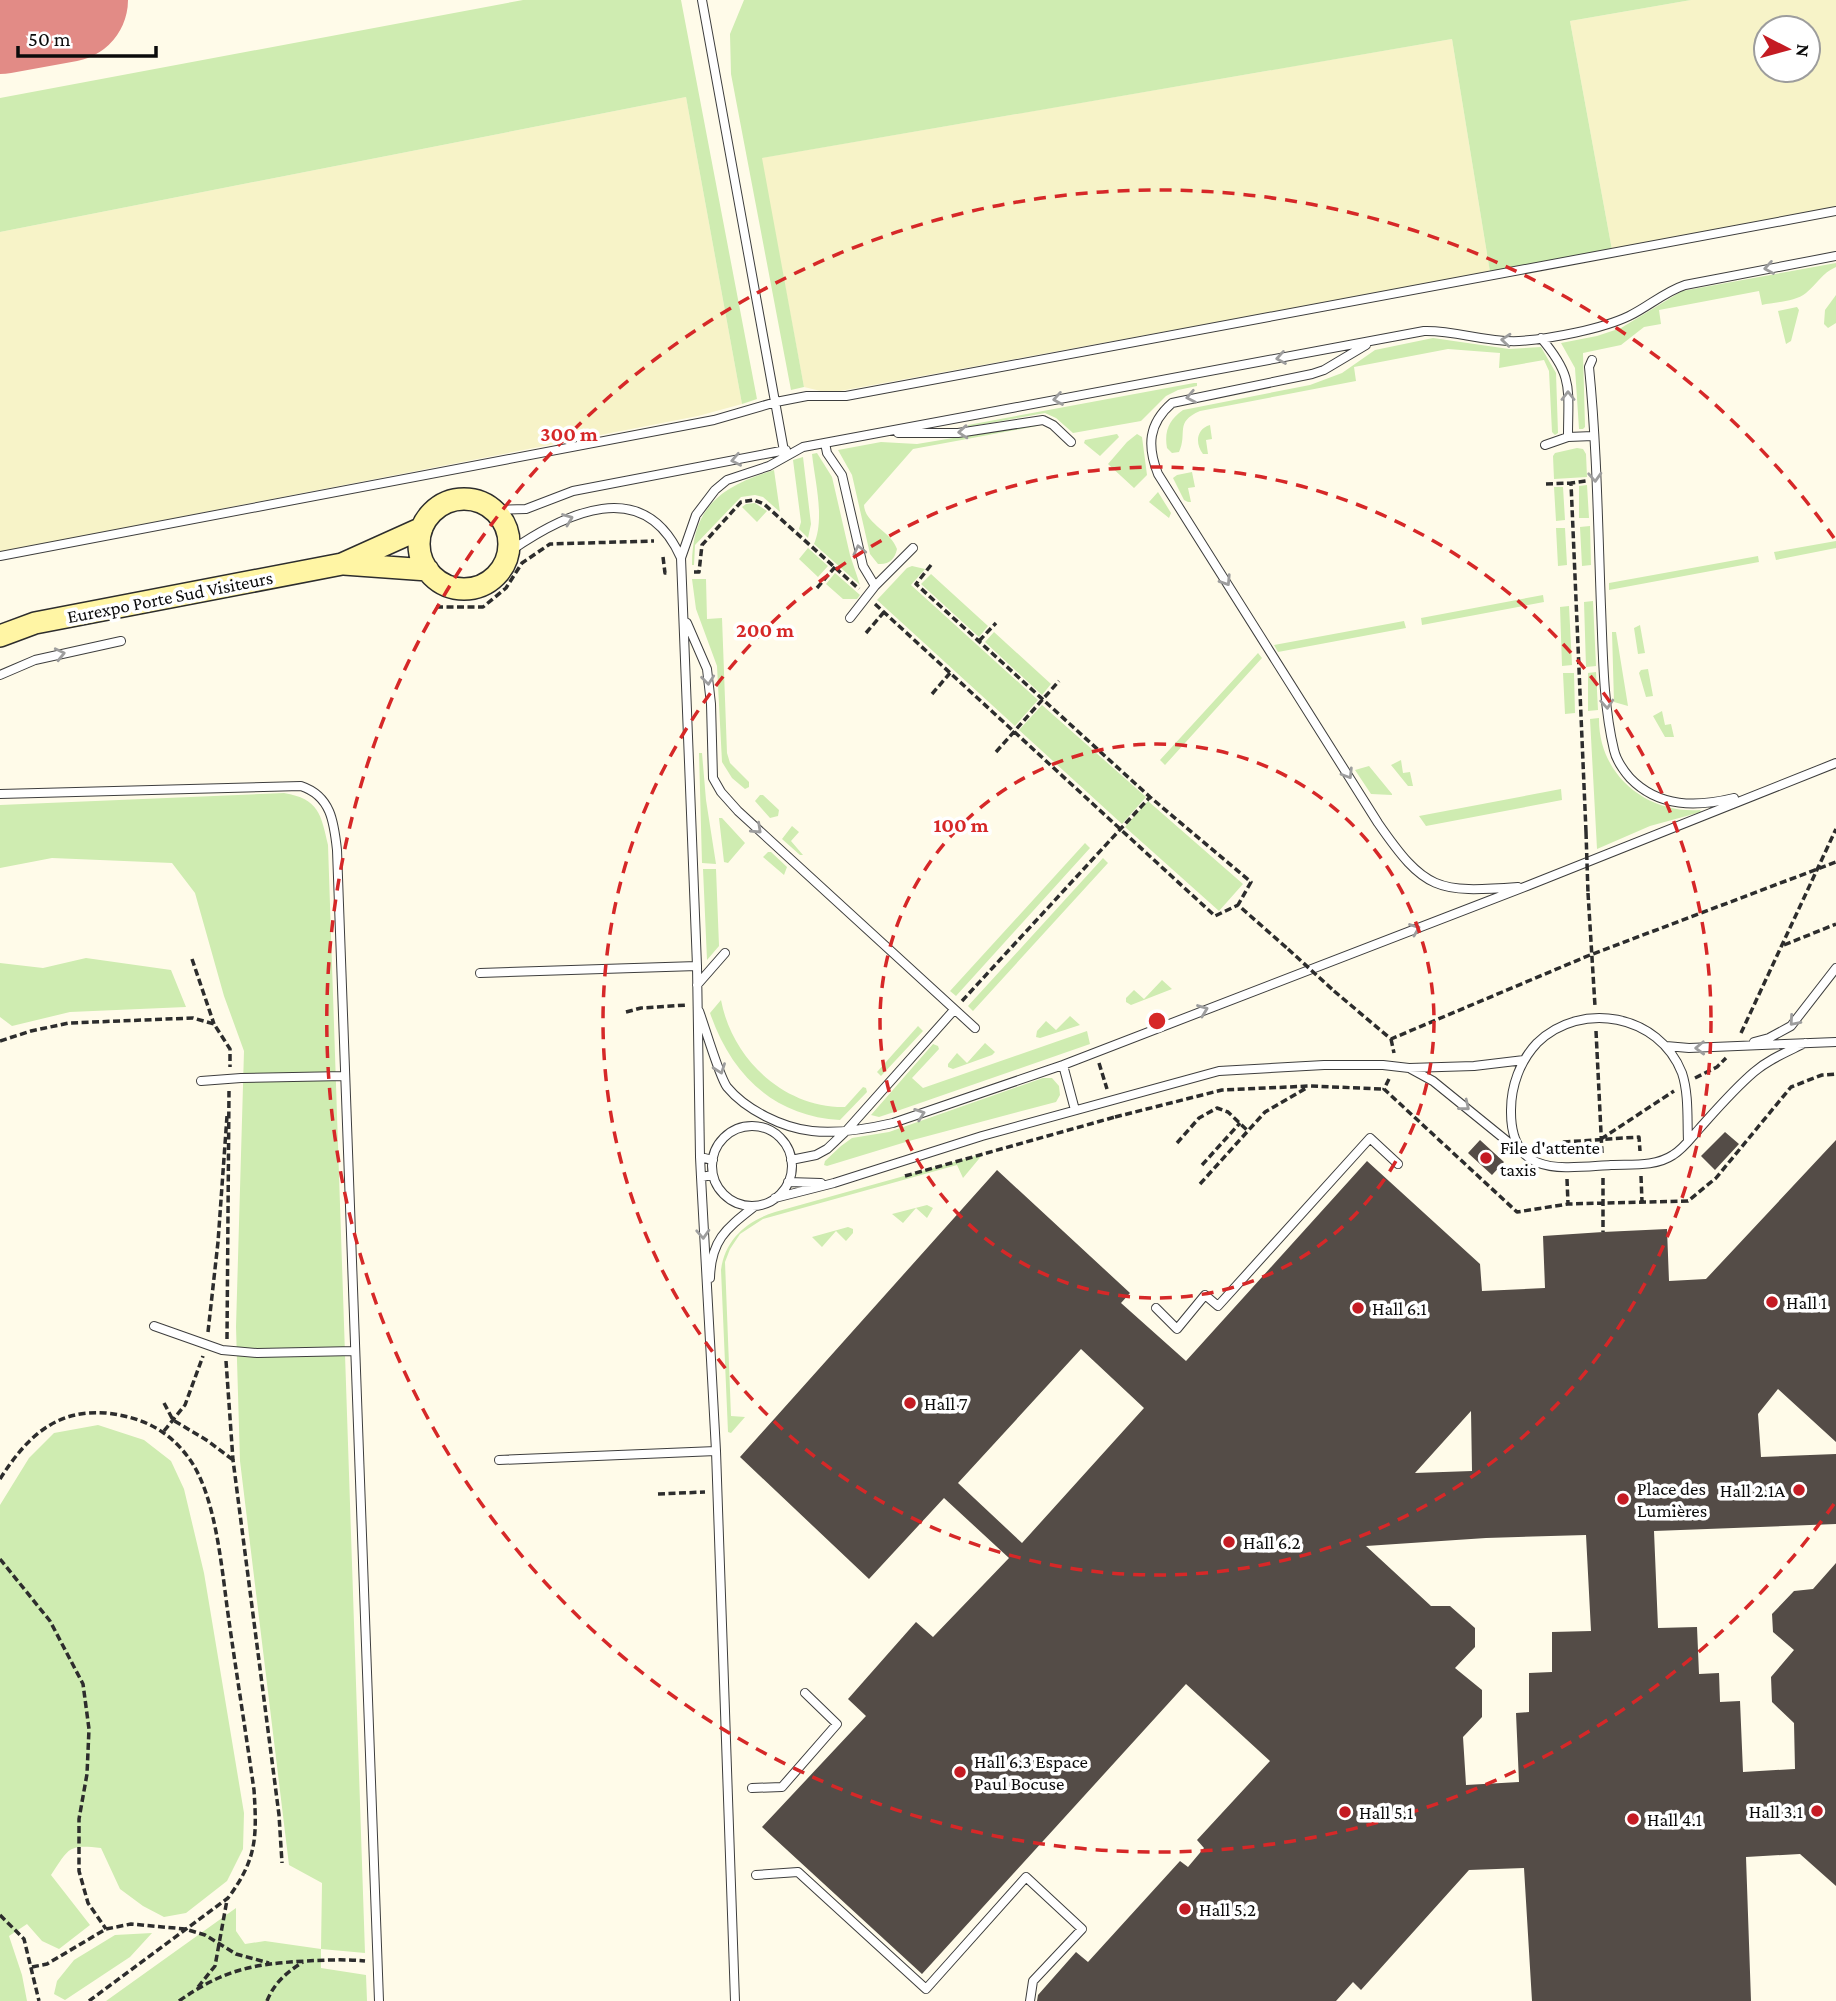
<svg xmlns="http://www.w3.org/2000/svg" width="1836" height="2001" font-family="'Crimson Pro',serif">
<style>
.farmland{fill:#f7f3c8;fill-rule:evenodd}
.green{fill:#cfecb1}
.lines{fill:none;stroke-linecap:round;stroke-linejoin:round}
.runway{stroke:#e28b86;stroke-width:124}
.building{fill:#544c47;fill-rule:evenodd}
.lane-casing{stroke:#3e3e3e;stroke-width:10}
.secondary-casing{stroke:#2d2d2d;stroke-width:24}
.path{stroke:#2d2d2d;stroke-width:3.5;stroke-dasharray:7 3.5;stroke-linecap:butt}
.lane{stroke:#fff;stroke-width:8}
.secondary{stroke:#fff5a4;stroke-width:21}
.path-bridge{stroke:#2d2d2d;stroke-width:3.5;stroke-dasharray:7 3.5;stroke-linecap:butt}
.oneway{stroke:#9d9d9d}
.ring{fill:none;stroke:#d62828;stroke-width:3.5;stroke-dasharray:12 9}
.poi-dot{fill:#c41b23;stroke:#fff;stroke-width:2.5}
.labels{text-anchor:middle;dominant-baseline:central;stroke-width:7;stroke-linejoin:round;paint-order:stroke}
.street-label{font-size:19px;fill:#0b0b0b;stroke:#fff}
.poi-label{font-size:19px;fill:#0b0b0b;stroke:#fff;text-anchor:start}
.centre{fill:#d62828;stroke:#fff;stroke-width:3.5}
.ring-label{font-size:21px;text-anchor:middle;font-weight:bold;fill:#d62828;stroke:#fff;stroke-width:7;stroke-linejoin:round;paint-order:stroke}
</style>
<rect width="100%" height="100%" fill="#fffbe9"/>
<!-- farmland -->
<path class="farmland" d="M1691,0H1836V207L1612,250L1570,21ZM1766,28H1808V70H1766Z
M1452,39L1490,272L829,393L804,387L761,158Z
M686,97L742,404L698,416L0,552V232Z"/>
<!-- green -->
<path class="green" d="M523,0H681L757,399L742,404L686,97L0,232V98Z
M744,0H1691L1570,21L1612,250L1490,272L1452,39L762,158L804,387L791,390L731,74L730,34Z
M1836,263V267C1822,273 1817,284 1806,293C1795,302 1775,302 1762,305L1759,291L1659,310L1661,324L1644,327L1621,345L1583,353L1585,427L1583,429H1579L1575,368L1561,343L1597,336L1621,328L1682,291Z
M1836,295V323L1828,328L1824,324L1825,310Z
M1797,307L1799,310L1791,341L1786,344L1778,311Z
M1433,338L1509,349L1541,347L1556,373L1558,433L1555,435L1552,432L1549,371L1544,360L1499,368L1500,353L1448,349L1354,367L1356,381L1200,411C1174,422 1188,433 1179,452L1172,453L1167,448C1164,431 1169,420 1183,410L1310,385L1342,373L1375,350Z
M1194,383H1197V386L1178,390L1166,396L1141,421L1073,433L1056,418L1045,413L968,427V425Z
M1037,424V426L913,449L864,505C865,524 891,531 897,549C895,559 889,565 878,564L870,554L852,475L838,450L881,442L917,444Z
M1210,425L1212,439L1206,440L1208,454H1203C1195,444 1196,429 1210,425Z
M1117,434L1119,437L1100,456L1084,443L1085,440Z
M1137,434L1142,437L1147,475L1134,488L1108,464L1127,442Z
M1577,448L1583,449L1586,454L1587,477L1554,479L1553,456L1555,453Z
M817,453L832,477L850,555L860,585L814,544C825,518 815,482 812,454Z
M803,457L811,524L808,538L799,529L801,522L793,460Z
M774,470L780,512L763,497L755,495L741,497L695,545L694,565H692C692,506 722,486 774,470Z
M1192,472L1195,487L1188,488L1191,502H1188L1184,500L1173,478L1177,475Z
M1587,485L1589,518H1579V486Z
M1554,487H1563L1565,520L1556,521Z
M1158,492L1171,513L1169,518L1149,502Z
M755,503L767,511L757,522L742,507L746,504Z
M1590,526L1591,565L1582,566L1580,527Z
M1556,528H1565L1567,565L1558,566Z
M1836,541V548L1776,560L1774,552Z
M808,548L828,566L818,577L799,559Z
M1758,556L1759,562L1609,590V583Z
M912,566L925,569L911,585L1038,700L1015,726L877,600L907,568Z
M835,573L860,595L857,599H843L826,584Z
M931,574L988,626L979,637L921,584Z
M692,579H706L707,619L722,618L727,753L730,763L749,782V787L745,789L732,778L722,762L717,666L696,609Z
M1543,595L1544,602L1422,625L1421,618Z
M1593,601L1596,666L1586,667L1584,602Z
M1569,606L1572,665L1562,666L1560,607Z
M1404,621L1406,628L1278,652L1274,645Z
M1640,625L1645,653L1638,654L1634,628Z
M994,632L1051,684L1042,695L985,642Z
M1612,632H1616L1628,706L1614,702Z
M1258,653L1262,658L1165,765L1160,760Z
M1648,669L1653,696L1646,697L1639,673L1641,670Z
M1596,672L1598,710L1588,711V673Z
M1563,673H1574L1575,713L1565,714Z
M1042,705L1146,797L1122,824L1019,730Z
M1662,711L1665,725L1671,724L1674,737H1665L1653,716Z
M1599,718C1598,774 1646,814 1700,810L1701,812L1650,826L1597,849L1590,719Z
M699,753H702L706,800L716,864L702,863Z
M1401,760L1403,773L1410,772L1413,786H1408L1391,765Z
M1369,766L1392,794V795L1371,794L1355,770Z
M1561,789L1562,800L1426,826L1419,816Z
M284,793C319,799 321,814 328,845L365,1953L321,1949V1968L366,1975L367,2001H106L236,1908V1931L245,1944L265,1941L321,1949L322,1883L289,1865L240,1461L236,1327L244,1051L224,996L195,893L172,863L52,858L0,868V805Z
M760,795H763L779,810L778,816L770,818L755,801Z
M1148,801L1243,884L1219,911L1125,827Z
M719,818H722L745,843L728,863L724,862Z
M792,826L799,832L791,841L803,855H800L782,839Z
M1085,843L1090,848L956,996L950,991Z
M768,852H771L787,867L784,875L763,857Z
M1103,858L1108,863L973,1011L968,1006Z
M703,869H716L719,946L707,960Z
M86,958L171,970L186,1007L70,1012L12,1026L0,1017V963L43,968Z
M1162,980L1172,989L1131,1005L1126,1002V998L1134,990L1144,999Z
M721,1000C732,1059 784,1108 845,1107L863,1087L866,1088L867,1092L840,1120C773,1116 731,1074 710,1013Z
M1070,1016L1080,1025L1040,1038L1036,1037L1037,1031L1046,1021L1056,1030Z
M918,1026L923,1031L881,1076L877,1072Z
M1087,1031L1090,1044L897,1111L879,1117L871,1115L933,1044L938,1046L939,1049L912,1078L923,1088Z
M985,1043L995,1052L992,1055L953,1069L948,1067V1064L957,1053L967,1063Z
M1043,1078H1052L1059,1086L1060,1095L1056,1102L909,1141L827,1166L824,1165L825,1161L841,1146L852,1138L889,1132Z
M983,1154L963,1178L957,1165L763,1219L740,1234L730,1249L725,1262L731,1416L745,1417L731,1433L728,1432L721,1270C725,1239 747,1221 775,1212Z
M927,1205L933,1208L927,1218L916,1208L903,1223L892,1214Z
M848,1227L853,1229V1233L846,1241L836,1231L822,1247L812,1237Z
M98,1425L144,1440L171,1461L184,1489L204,1573L244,1813L243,1849L227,1881L186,1913L164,1917L143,1906L120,1889L101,1848C68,1844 69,1848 51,1875L90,1925L59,1949L42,1941L27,1924L9,1936L22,1975L27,2001H0V1505L29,1458L54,1433Z
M152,1933L130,1957L65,2000L54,1994L57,1981L74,1960L115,1935Z"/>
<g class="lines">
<!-- runway -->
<path class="runway" d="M0,12L66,0"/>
</g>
<!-- building -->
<path class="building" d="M1725,1132L1739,1144L1715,1170L1701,1156Z
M1480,1140L1504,1162L1492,1175L1468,1153Z
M1836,1140V1442L1778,1389L1758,1414L1761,1457L1836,1454V1524L1654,1531L1658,1628L1697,1627L1699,1674L1719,1673L1720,1702L1740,1701L1743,1772L1795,1769L1794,1723L1772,1702L1771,1677L1794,1650L1773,1632L1772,1614L1794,1591L1813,1589L1836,1563V1886L1800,1854L1746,1857L1751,2001H1532L1524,1868L1469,1870L1361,1990L1353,1982L1336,2001H1037L1038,1995L1076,1952L1088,1962L1180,1861L1188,1867L1204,1848L1197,1840L1270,1761L1186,1684L922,1974L762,1827L866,1716L848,1699L916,1622L933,1637L1009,1558L944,1498L869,1579L740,1457L997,1170L1130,1293L1121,1303L1186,1361L1367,1161L1480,1264L1482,1291L1545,1288L1543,1236L1603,1232L1667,1229L1669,1281L1706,1279ZM1081,1349L1144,1408L1022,1543L958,1483ZM1471,1411L1472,1471L1415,1473ZM1586,1535L1591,1631L1552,1632V1672L1529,1673V1712L1516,1713L1519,1782L1466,1785L1463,1737L1482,1717V1690L1455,1668L1475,1647V1628L1450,1606H1431L1366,1546L1486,1538Z"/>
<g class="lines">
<!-- lane casing -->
<g class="lane-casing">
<path id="lane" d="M702,0L784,451
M1541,338C1574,377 1568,388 1568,437L1593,436
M1366,345L1324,370L1312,374L1172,403C1148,424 1147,446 1158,474L1378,823C1425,891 1437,893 1518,887
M1592,360L1589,367C1597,447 1598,527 1601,607C1603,654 1603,704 1614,750C1616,759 1624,771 1630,778C1659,808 1697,807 1734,798
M898,433H958L1043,420L1053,425L1071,442
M825,443L827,453L842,475L863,566L875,586L913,548
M1545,445L1568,437
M494,510L526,509L573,491L786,450
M509,552C565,513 644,474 681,558
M0,556L714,420L776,402L807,396H846L1836,211
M850,618L875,586
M687,623L707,669L711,704L713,778L721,792L738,811L975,1028
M0,675L35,660L121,641
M0,794L301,786C331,796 334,822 337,850L379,2001
M480,973L697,966
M697,985L725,953
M699,1011C705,1027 719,1076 727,1087C746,1110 783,1128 812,1131C838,1134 867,1129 893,1123L1063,1065L1527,886L1836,763
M1754,1042L1769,1038L1791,1026L1836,968
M1666,1046L1689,1048L1836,1042
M1063,1065L1075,1110
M1411,1069L1433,1081L1518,1150
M201,1081L241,1078L345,1076
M712 1166a40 40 0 1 1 80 0a40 40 0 1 1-80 0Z
M1688,1141C1687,1120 1689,1094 1682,1073C1659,1014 1581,1000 1537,1043C1520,1061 1511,1086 1511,1110C1510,1178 1562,1168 1611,1165C1631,1164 1655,1167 1673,1155C1683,1149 1691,1138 1699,1129C1716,1110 1734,1089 1754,1072C1769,1059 1787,1052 1805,1043
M700,1157L701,1177
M713,1160L700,1157L697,966L681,558L696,515L715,490L727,480L769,466L803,447L1424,331C1456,330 1487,343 1519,341C1550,339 1602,329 1629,316C1648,307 1664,292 1685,285L1836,256
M791,1160L816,1155L827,1149L847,1130L954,1010
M713,1175L701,1177L716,1451L735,2001
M788,1182L821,1183
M775,1198L834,1183L982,1136L1219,1071L1324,1065H1383L1409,1068L1474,1066L1524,1060
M710,1278C711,1239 727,1228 755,1206
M1156,1308L1177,1329L1205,1295L1218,1306L1370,1138L1398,1164
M154,1326L222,1350L257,1353L355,1351
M499,1460L716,1451
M752,1788L782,1787L837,1724L805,1693
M756,1875L798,1872L926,1989L1026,1877L1082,1929L1033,1981L1030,2001"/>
</g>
<!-- secondary casing -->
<g class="secondary-casing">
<path id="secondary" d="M419 544a45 45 0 1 1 90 0a45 45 0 1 1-90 0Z
M344,564L428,570
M0,636L35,623L342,564L422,528"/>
</g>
<!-- path -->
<path class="path" d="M1546,484L1571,483
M663,557L665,573H669
M931,565L916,584L1150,797L1251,882L1238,905L1288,949
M694,572H699L702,545L741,502L754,500L764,504L859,589
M817,588L835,567
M875,604L1215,916L1238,905
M436,607H483L506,588L522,563L550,544L654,541
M866,633L884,612
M979,641L996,623
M932,694L950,673
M996,752L1059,681
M1586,832L1571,483L1586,481
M1588,893L1595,1006
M1784,945L1836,924
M192,959L214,1024
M1334,991L1391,1039L1590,955L1836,862
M962,1001L1150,797
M626,1012L641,1008L687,1005
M1596,1031L1602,1153
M1741,1033L1836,829
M1391,1039L1394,1053
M0,1041L31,1031L69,1023L193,1018L214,1024L230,1049V1067
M1099,1063L1107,1089
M1695,1078L1717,1067L1726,1058
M1389,1079L1384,1089L1517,1212L1568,1204L1688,1201L1716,1178L1791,1087L1822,1075L1836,1074
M1115,1117L1222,1090L1310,1086L1383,1089
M1601,1139L1674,1091
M1177,1143L1199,1118L1217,1108L1228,1112L1248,1131
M1565,1153L1564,1142L1639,1137L1640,1151
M1202,1165L1240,1123
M905,1176L1115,1117
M1641,1176L1642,1202
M1603,1178V1232
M1567,1179L1568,1204
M1200,1184L1265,1112L1308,1087
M208,1332L218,1242L227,1116
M227,1339L229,1091
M226,1361L233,1460L279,1815L282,1863
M164,1403L173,1420L208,1441L233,1460
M164,1431L185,1405L203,1356
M0,1479C26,1438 55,1409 106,1413C141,1417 167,1429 188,1457C217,1495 222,1574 229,1621C237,1677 246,1734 254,1790C257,1837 257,1859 228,1898L89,2001
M658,1494L705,1492
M0,1559L50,1621L83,1684L89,1729L87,1774L79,1819V1871L88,1903L106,1929
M0,1915L24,1939L39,2001
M32,1967L47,1964L106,1929L131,1924L185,1929L205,1935L236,1954L269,1963
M198,1987L215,1966L227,1900
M179,2001C223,1970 252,1964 306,1961C325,1960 345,1959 365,1961
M267,2001C274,1983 287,1972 303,1962"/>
<!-- lane -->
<use href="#lane" class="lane"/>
<!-- secondary -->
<use href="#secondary" class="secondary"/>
<!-- path-bridge -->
<path class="path-bridge" d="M1586,832L1588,893
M1288,949L1334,991"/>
</g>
<!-- one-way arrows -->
<defs><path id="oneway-chevron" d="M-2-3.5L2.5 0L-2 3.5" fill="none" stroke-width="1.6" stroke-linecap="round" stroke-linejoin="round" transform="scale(1.75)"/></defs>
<g class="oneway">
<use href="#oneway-chevron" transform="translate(1769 268) rotate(170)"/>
<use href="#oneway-chevron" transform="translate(1506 340) rotate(-175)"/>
<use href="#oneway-chevron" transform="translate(1281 358) rotate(170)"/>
<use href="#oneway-chevron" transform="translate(1568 396) rotate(-90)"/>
<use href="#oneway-chevron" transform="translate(1191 397) rotate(169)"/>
<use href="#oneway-chevron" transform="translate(1058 399) rotate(170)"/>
<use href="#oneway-chevron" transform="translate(963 432) rotate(176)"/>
<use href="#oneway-chevron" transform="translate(736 460) rotate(169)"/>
<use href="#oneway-chevron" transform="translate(1595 477) rotate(87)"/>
<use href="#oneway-chevron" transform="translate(568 519) rotate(-21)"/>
<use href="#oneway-chevron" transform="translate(859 550) rotate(-103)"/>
<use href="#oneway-chevron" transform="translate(1226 581) rotate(57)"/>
<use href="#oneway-chevron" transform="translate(60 654) rotate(-13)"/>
<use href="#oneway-chevron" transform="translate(708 680) rotate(84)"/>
<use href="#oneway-chevron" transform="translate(1607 704) rotate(86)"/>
<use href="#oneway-chevron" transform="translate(1348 774) rotate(58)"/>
<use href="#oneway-chevron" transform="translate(757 829) rotate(43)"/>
<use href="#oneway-chevron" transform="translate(1415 929) rotate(-21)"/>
<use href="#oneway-chevron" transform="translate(1203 1010) rotate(-21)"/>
<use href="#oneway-chevron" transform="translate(1794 1021) rotate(131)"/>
<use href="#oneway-chevron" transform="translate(1700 1048) rotate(178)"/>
<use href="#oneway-chevron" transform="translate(720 1069) rotate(70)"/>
<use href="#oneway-chevron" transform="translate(1465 1106) rotate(39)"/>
<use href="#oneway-chevron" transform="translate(920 1114) rotate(-19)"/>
<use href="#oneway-chevron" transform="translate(703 1234) rotate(87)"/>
</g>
<!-- distance rings -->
<g class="ring">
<circle cx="1157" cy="1021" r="277"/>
<circle cx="1157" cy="1021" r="554"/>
<path d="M1834 1504A831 831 0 1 1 1834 538"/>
</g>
<!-- markers -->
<g class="poi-dot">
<circle cx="1486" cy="1158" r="7"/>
<circle cx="1772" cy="1302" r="7"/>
<circle cx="1358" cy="1308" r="7"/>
<circle cx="910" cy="1403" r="7"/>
<circle cx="1799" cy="1490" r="7"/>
<circle cx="1623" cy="1499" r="7"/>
<circle cx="1229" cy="1542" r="7"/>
<circle cx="960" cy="1772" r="7"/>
<circle cx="1817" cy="1811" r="7"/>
<circle cx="1345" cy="1812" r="7"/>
<circle cx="1633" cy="1819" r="7"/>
<circle cx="1185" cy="1909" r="7"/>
</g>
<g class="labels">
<!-- street labels -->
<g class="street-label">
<text transform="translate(170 597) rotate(-11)">Eurexpo Porte Sud Visiteurs</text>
</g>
<!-- poi labels -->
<g class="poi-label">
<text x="1500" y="1147">File d'attente<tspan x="1500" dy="22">taxis</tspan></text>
<text x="1786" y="1302">Hall 1</text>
<text x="1372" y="1308">Hall 6.1</text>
<text x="924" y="1403">Hall 7</text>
<text x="1637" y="1488">Place des<tspan x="1637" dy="22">Lumières</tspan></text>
<text x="1785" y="1490" text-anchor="end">Hall 2.1A</text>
<text x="1243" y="1542">Hall 6.2</text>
<text x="974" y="1761">Hall 6.3 Espace<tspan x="974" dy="22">Paul Bocuse</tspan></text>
<text x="1803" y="1811" text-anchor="end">Hall 3.1</text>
<text x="1359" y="1812">Hall 5.1</text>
<text x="1647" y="1819">Hall 4.1</text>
<text x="1199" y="1909">Hall 5.2</text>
</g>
</g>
<circle cx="1157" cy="1021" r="10" class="centre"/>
<g class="ring-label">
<text x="569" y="441">300 m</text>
<text x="765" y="637">200 m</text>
<text x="961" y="832">100 m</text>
</g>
<!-- north arrow -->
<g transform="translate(1787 49) rotate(96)"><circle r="33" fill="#ffffff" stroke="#9d9d9d" stroke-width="2"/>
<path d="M0-5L12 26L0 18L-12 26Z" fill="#c41b23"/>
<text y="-10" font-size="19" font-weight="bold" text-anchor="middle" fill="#0b0b0b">N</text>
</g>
<!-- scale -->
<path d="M18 46v10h138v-10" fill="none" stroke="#0b0b0b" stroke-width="3.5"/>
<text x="28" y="46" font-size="21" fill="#0b0b0b" stroke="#ffffff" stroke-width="5" paint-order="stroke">50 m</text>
</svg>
